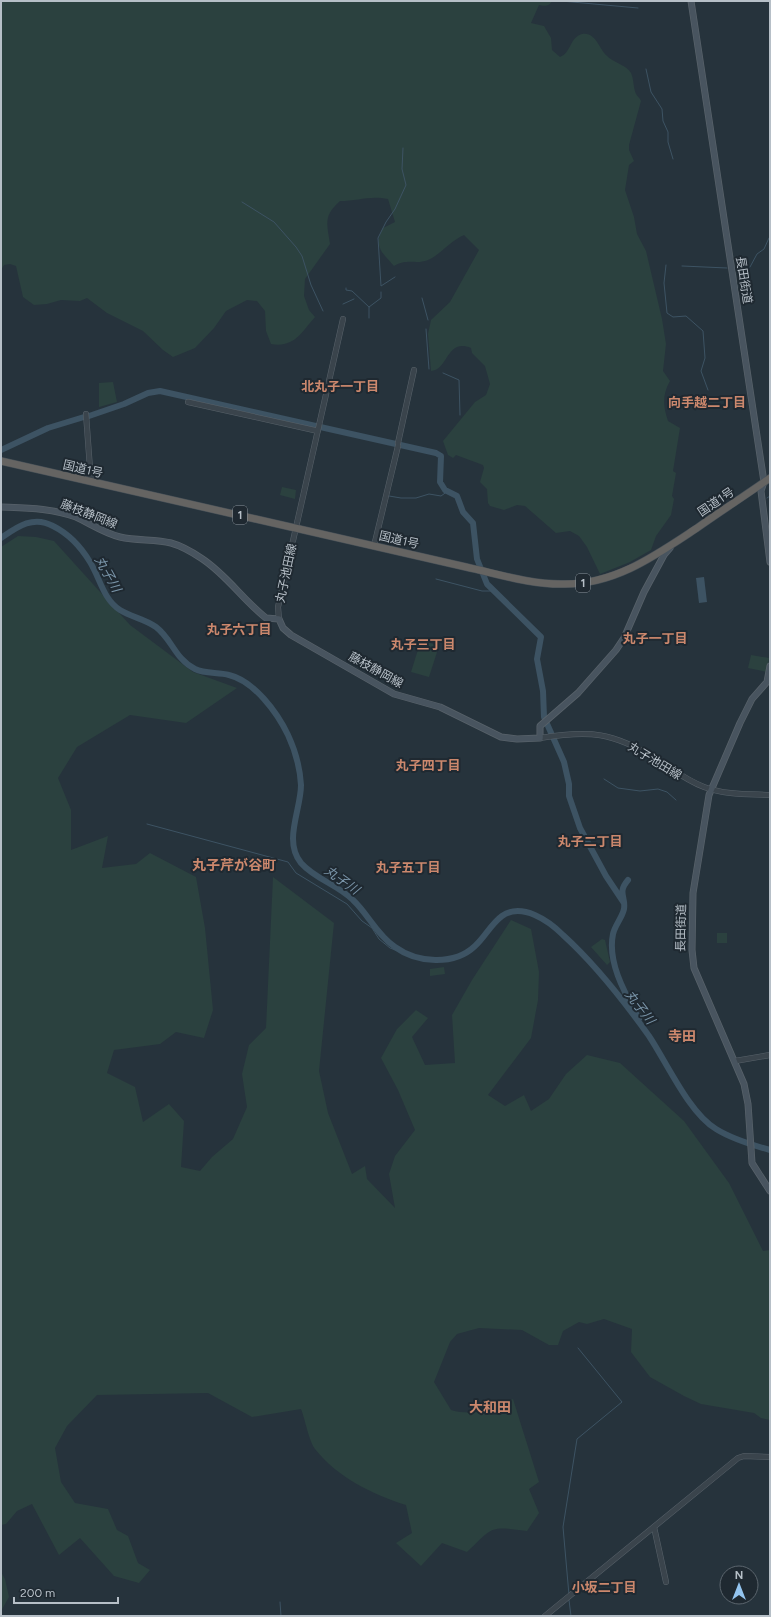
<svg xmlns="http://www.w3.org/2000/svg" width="771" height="1617" font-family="Figtree,'Noto Sans JP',sans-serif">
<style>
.green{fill:#2b413f}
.water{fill:#3d5363}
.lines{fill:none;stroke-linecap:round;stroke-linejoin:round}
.stream{stroke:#3d5363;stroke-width:1}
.river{stroke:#3d5363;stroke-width:6}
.tertiary-casing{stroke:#58626a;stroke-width:6}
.secondary-casing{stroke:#58626a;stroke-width:7}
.trunk-casing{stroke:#454f57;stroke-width:8}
.tertiary{stroke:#3a444c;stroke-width:5}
.secondary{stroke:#48545f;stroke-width:5.5}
.trunk{stroke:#656462;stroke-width:7}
.labels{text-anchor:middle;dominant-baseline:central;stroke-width:4;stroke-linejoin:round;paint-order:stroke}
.shield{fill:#1f2931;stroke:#89929a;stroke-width:1}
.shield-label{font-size:11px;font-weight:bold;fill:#b6bfc7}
.street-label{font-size:12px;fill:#b6bfc7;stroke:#1f2931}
.neighbourhood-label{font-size:13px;font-weight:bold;fill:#cc886d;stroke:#1f2931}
.water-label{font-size:13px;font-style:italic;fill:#7994a8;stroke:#1f2931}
.quarter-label{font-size:14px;font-weight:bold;fill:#cc886d;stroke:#1f2931}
</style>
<rect width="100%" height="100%" fill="#26333c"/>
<!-- green -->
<path class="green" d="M1,1H552C549,7 544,6 539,5L531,23L544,26L551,38L552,50L560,57C571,53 570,37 582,34C595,31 599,48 606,55C612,62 627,65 631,73C634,79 633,88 636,94C637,96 640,98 641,101L629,145V150L634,161L629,165L625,190L634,217L637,234L646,251L662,319L666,344L663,371L670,381C662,395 663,406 668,421L680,428L673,471L676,473L672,496L674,499L671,515L656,536L651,550L630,562L600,574L587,547L579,536L570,531L556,533L525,506L517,505L504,510L490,506L488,503L487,489L480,482L484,468L483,465L456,455L453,458L448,455L443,441L475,402L486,395L490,384L485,366L472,353L471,348C446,338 448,371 431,371L428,334L431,320L450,302L479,250L464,235C450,241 440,255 428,260C416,265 408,258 394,266C382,252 373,247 383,228L395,222L388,199C370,195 358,201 340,201C323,216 327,224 330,244L305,279L304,296L309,310L315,317C301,333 294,348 271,344L266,331L265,311L257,301L247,300L226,311L214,328L195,348L173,357L163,350L143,331L107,313L87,298L80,301L61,300L47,304L34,305L23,297L16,266L10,264L4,265L1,270Z
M113,382L117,402L99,407V383Z
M282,487L296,490L295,499L280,495Z
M18,536L36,537L54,541L130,625L193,672L237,688L186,723L130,715L77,747L58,778L71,810V850L108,836L102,868L136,864L150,853L196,877L205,928L213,1010L204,1038L176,1032L160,1044L114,1050L107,1073L135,1087L143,1122L169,1104L184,1121L181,1167L200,1171L212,1157L233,1139L247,1107L242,1074L249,1045L266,1028L273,877L334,923L319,1071L328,1113L352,1174L365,1166L367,1179L395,1208L389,1174L395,1156L415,1130L398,1090L381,1058L397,1029L416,1010L428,1018L412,1037L425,1065L455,1063L452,1015L472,980L511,920L531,929L539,972L538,1000L531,1038L488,1095L505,1106L524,1095L531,1111L549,1099L566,1074L587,1055L620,1063L684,1121L729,1183L763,1251L770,1250V1420L761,1418L754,1413L701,1404L684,1396L650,1377L631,1352L632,1329L604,1319L587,1324L579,1322L563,1331L558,1345H549L522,1330L479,1328L457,1334L450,1342L434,1382L451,1410C476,1417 490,1408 513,1399L539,1482L529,1489L539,1513L527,1531C489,1526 494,1526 467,1552L442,1543L421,1566L396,1543L412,1533L406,1505C372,1494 338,1478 315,1449C309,1441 305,1419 301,1409L252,1417L208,1393L97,1395L67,1426L55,1448L61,1482L75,1503L108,1509L117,1530L128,1536L138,1563L150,1570L139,1583L114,1576L80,1538L59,1555L32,1504L17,1511L6,1524L1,1525V547Z
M421,640L439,646L429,677L411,672Z
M751,655L769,658L767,672L748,668Z
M717,933H727V943H717Z
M602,939L605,940L610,962L607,965L591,947Z
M444,967L445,974L430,976V969Z
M1,1572L5,1579L9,1597L1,1611Z"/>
<!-- water -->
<path class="water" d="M704,577L707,602L699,603L696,578Z"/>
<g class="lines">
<!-- stream -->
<path class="stream" d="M561,1L638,8
M646,69L651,92L662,109L663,121L668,132V142L673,159
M242,202L274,222L296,247L302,256L311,285L323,311
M666,265L664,283L667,313L673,317L686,316L703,331L705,358L701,371L708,390
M682,266L727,268
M750,267L757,254L764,249L769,238
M395,277L381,286L378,238L386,222L395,209L406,185L402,169L403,148
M346,288V290L352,291L369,307
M422,298L428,320
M343,304L354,299
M369,318V307L381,298V292
M426,329L429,369
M443,373L459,380L460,415
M389,496L401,498H416L429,494L441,496L448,491
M767,498L770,496
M436,579L482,591H492
M604,779L618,788L640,791L658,789L667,792L676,800
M147,824L288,862L296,873L347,904L362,921L372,928L379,939L390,948L408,955
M569,1595L563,1527L577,1439L622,1402L578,1348
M569,1600L571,1616
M280,1602L281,1616"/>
<!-- river -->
<path class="river" d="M89,416L124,404L148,393L160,391L436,453L441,456L440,482L445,490L457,496L463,512L473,523L477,559L487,584L541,637L537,659L543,691L544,717L564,762L569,784V796L580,828L606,876L624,903
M1,450L48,428L84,417
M1,538C17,527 33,515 53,526C69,534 81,547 90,562C100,578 103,599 120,610C131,617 145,619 156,627C172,639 175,659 195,669C205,674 218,672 229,675C254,681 277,712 288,735C295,750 300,768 301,785C301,810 283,841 301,863C315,879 338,885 353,900C368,914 377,935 395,947C417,963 454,966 475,946C485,937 491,924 502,916C522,902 549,921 563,935C595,964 624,1001 649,1036C667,1063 689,1113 716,1129C732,1139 752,1145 770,1150
M628,880C617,893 626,896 624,909C622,918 615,925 613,934C607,963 626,995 639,1019"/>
<!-- tertiary casing -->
<g class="tertiary-casing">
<path id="tertiary" d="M188,402L318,431
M86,414L91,482
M398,443L414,370
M374,546L398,446
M279,619L278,607L281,594L343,319
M540,738C590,730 613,732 656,759C672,769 686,780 704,787C725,795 748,794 770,795
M735,1061L770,1055
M654,1527L666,1582
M545,1616L738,1458L744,1456L770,1457"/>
</g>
<!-- secondary casing -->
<g class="secondary-casing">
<path id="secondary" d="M691,1L764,482L761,491L770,562
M1,507C26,508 52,508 76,517C91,524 104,533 120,537C137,541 155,539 171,543C182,546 192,552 201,558C226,574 243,600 266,618L279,619L283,628L291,635L394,694L440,707L501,737L517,739L540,738V726L578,693L616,650L624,638L644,592L664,555L670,548
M770,666L767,682L752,699L740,723L709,795L693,893L692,950L694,968L744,1084L748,1104L752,1163L770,1191"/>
</g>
<!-- trunk casing -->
<g class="trunk-casing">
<path id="trunk" d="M1,461L466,567C498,574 532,585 565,584C616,584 656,555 697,528C721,511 746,495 770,478"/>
</g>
<!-- tertiary -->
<use href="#tertiary" class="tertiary"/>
<!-- secondary -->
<use href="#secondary" class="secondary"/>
<!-- trunk -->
<use href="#trunk" class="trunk"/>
</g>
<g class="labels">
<!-- shield labels -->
<g class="shield">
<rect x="233" y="506" width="14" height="18" rx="3"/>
<rect x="576" y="574" width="14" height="18" rx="3"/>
</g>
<g class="shield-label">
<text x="240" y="515">1</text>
<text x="583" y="583">1</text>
</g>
<!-- street labels -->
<g class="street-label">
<text transform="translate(744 280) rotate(81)">長田街道</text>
<text transform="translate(83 469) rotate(13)">国道1号</text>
<text transform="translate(716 502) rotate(-34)">国道1号</text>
<text transform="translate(89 514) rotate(21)">藤枝静岡線</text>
<text transform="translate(399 540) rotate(13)">国道1号</text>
<text transform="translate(286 573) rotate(-78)">丸子池田線</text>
<text transform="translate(376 670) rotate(29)">藤枝静岡線</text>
<text transform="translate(655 761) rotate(31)">丸子池田線</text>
<text transform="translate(681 928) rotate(-89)">長田街道</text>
</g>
<!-- neighbourhood labels -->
<g class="neighbourhood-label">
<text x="340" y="386">北丸子一丁目</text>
<text x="707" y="402">向手越二丁目</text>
<text x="239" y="629">丸子六丁目</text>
<text x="655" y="638">丸子一丁目</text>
<text x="423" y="644">丸子三丁目</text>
<text x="428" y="765">丸子四丁目</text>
<text x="590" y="841">丸子二丁目</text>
<text x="408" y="867">丸子五丁目</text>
<text x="604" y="1587">小坂二丁目</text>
</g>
<!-- water labels -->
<g class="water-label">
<text transform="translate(108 574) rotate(61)">丸子川</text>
<text transform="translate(342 880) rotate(35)">丸子川</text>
<text transform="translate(640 1007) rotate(52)">丸子川</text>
</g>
<!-- quarter labels -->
<g class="quarter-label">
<text x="234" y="865">丸子芹が谷町</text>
<text x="682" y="1036">寺田</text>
<text x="490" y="1407">大和田</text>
</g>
</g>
<!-- border -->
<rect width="771" height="1617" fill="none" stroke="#b6bfc7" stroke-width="4"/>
<!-- north arrow -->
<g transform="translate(739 1585)"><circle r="19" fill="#1f2931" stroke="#5b656d"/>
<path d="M0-3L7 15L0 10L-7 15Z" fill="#93c4ef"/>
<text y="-6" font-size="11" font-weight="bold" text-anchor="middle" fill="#b6bfc7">N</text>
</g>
<!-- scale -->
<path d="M14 1597v6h104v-6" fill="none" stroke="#b6bfc7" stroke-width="2"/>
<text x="20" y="1597" font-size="12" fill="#b6bfc7" stroke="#1f2931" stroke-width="3" paint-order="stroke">200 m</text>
</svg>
